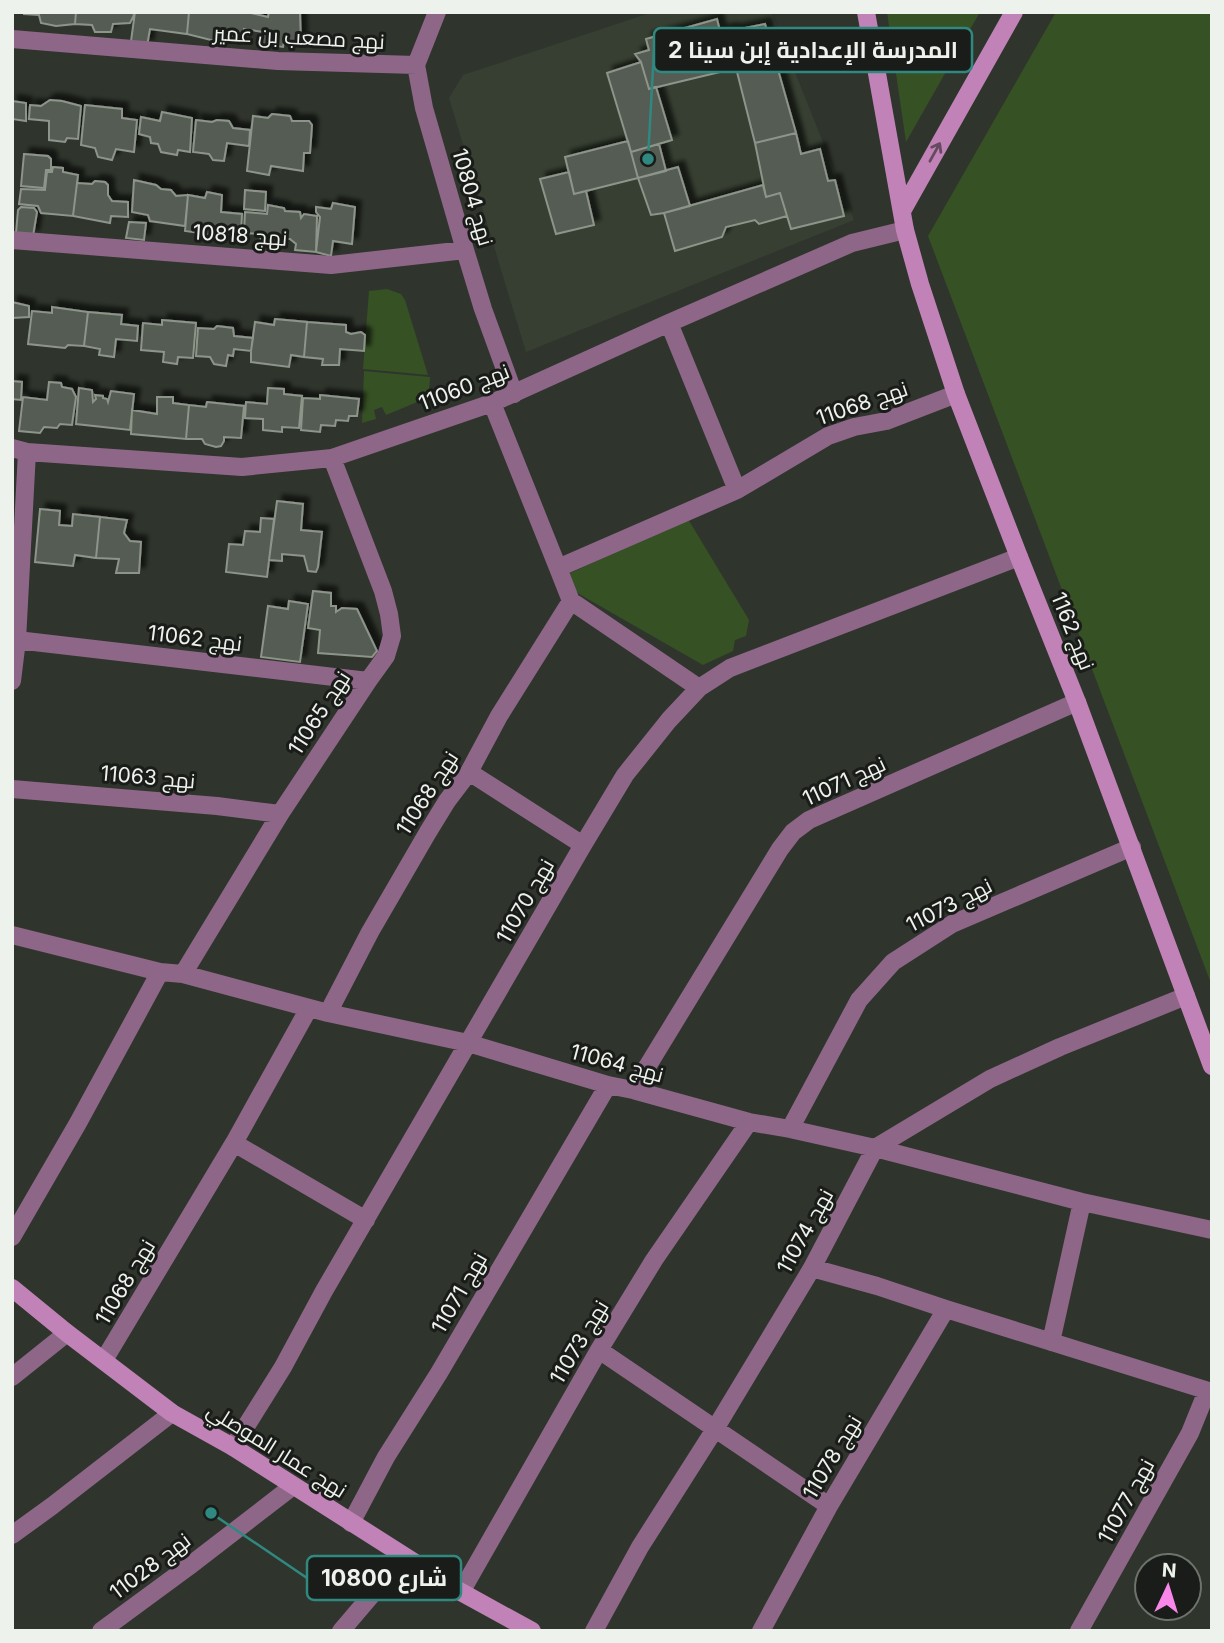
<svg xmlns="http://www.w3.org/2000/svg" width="1224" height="1643" font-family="Inter,Cairo,sans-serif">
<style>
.built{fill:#363f31}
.green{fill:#365124}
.building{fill:#555b52;stroke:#8d948a;stroke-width:2;filter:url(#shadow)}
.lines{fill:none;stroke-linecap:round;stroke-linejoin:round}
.street{stroke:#8e6788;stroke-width:18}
.secondary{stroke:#c183b7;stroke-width:18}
.oneway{stroke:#654a60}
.labels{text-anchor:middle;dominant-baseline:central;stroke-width:6;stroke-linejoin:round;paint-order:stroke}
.street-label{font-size:21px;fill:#eef2ec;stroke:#191c18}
.leader{fill:none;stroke:#308981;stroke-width:2.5}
.callout-dot{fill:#308981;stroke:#191c18;stroke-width:2.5}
.callout{fill:#191c18;stroke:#308981;stroke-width:2.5}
.callout-label{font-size:23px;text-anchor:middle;font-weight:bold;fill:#eef2ec}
</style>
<defs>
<filter id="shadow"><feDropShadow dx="6" dy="-6" stdDeviation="2" flood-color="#0009"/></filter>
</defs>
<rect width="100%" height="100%" fill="#2f352c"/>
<!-- built -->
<path class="built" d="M653,12H771L854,220L526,352L449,98L463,75Z"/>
<!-- green -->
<path class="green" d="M887,12H980L906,142Z
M1056,12H1212V986L928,236Z
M387,289L401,294L405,300L428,375L363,369L369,291Z
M364,371L430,377L429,391L415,403L386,415L382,407L374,410L376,419L362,423Z
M688,519L749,620L746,636L735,640L733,651L703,665L579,594L564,576Z"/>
<!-- building -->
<path class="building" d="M24,12H76L75,24L56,26L41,23L39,15L24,14Z
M76,12H133L134,15L130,23L113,24L111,32H95L92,25L75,24Z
M135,12H189L187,34L150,29L147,46L131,41Z
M189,12H247L268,17L269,12H300L301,43L284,42L283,47L262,44L263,32L244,29L243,39L224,35L223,43L187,34Z
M717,19L720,31L731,29L735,30L745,66L649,89L641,62L635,54L649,50L646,39Z
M765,24L796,133L755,143L736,68L745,66L735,30Z
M641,62L649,89L656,87L672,140L631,152L607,73Z
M50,100L62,101L81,106L78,139L67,138L65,142L49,140V121L29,119L30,105L41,106Z
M12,101L26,103V121L12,119Z
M85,105L122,109V118L137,120L134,152L116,149L112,160L98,157L95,148L81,145Z
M162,112L192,118L190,152L178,150L177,155L161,152L158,144L151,143L150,137L139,134L141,117L160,121Z
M272,114L290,116L292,121H309L312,125L310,153H304L303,171L271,166L269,175L247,171L253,116L268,118Z
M196,120L212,122L217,120L229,121L233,128L250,130L249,146L227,143L224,161L213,160L209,154L193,152Z
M796,133L801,154L820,149L828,181L835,180L844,216L791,229L780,193L766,197L755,143Z
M628,141L638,178L574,194L565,157Z
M659,144L666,171L638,178L631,152Z
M24,154L48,156L51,159V170H46L44,188L21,186Z
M53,167L63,168V172L78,175L73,216L41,213L38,206L19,204L21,189L45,190L47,172H52Z
M678,167L690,206L664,213L651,215L638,178Z
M569,172L574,194L586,191L594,225L556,234L540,179Z
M134,180L156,185L161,189L171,190L176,196L188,195L185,226L150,221L148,215L132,212Z
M95,181L105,182L108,185V195L112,201L128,202V217L111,216L110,223L73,216L77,183L92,184Z
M763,185L766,197L780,193L787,216L759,224L755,220L726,227L722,237L675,251L664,213Z
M245,190L266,192L265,211L244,209Z
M207,192L222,195L221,212L242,214L241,232L223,230L220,236L185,231L188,195L205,198Z
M333,203L355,207L352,244L333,241L331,256L316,252L320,217L316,212V207L331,209Z
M268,205L284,208L285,211L300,212L301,218L304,214L317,216L316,252L295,250L296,244L290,239H282L279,244L261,242L260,234L244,233L245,212L267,214Z
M21,207L34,208L37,212L33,236L16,233L18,210Z
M129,222L146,223L144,240L126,238Z
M12,302L29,306V317L12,318Z
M52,307L88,312L84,346L68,345L65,348L28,344L32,311L52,313Z
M88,312L122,315L121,324L138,326L137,341L116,339L114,357L99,355L100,349L84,346Z
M275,319L307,322L304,357L291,355L289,367L251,362V351L255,322L274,325Z
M162,320L196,323L193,358L178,357L177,364L163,362L164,352L141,350L143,323L162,325Z
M307,322L346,325V332L351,334L361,332L365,335L364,351L340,349L339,365H322L323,359L304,357Z
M217,326L233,328L234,336L253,338L251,351L234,349L233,356L228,355L226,366L214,364L210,357L196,356L198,328L214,329Z
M12,381L22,382L21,400L12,399Z
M49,382L61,383L62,387L72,389L76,397L72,425L60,424L57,428L44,427L40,433L19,431L23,397L47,400Z
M79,388L92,390L93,402L96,399L95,395L103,396V398L107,399L108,402L111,391L134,394L130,430L76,424Z
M268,388L284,389V394L302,396L299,428L282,427V432L263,430V419L245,418L246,402L267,404Z
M320,395L359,399L357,416H349L348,421L336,420L335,426L321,425L320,432L301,430L303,398L320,399Z
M157,397H173V403L189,405L186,439L131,434L132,410L157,414Z
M207,402L244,406L241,438L224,437V441L221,446L216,447L205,444L202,439H186L189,405L206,407Z
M277,501L303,504L301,530L322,532L318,567L316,572L308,571L304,556L282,554V561L269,560Z
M40,509L60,511L59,525L72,526L73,514L100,517L96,558L75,555L73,566L35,562Z
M100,517L127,520L124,533L130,541L141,542L139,573H116L119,559L96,558Z
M261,518L274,519L267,577L226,572L229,544L243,545L245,531L260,532Z
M313,591L331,593V606H336V612L342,608L357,609L377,651L372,657L318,653L320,630L308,628Z
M289,601L308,604L300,662L261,657L268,606L288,609Z"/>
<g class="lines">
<!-- street -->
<path class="street" d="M437,12L416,65L424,108L465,250L483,309L514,394
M12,39L278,61L416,65
M12,240L331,265L465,250
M669,323L737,490
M492,403L558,568
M12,448L27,452L242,467L332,458L492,403L669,323L852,243L905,230
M571,601L699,688
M17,640L368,681
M12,681L17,640L27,452
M469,772L583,845
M12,789L217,806L280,814
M12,935L160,972L183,974L328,1013L468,1043L608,1085L633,1090L749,1122L790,1129L875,1148L1082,1202L1212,1230
M183,974L280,814L368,681L386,656L392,636L389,614L383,591L332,458
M328,1013L370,932L428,832L447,801L469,772L499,716L571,601L558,568L737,490L828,436L854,427L886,421L956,394
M633,1090L780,849L793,832L809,820L1077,702
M790,1129L859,1000L893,962L952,924L1132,847
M234,1143L366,1220
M12,1237L78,1123L160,972
M812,1268L877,1286L946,1309L1212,1392
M1051,1342L1082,1202
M599,1350L829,1506
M104,1360L234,1143L309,1008
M12,1377L67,1333
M233,1447L283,1367L324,1291L583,845L625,775L669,720L699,688L730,668L1019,557
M351,1523L386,1457L439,1373L608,1085
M12,1535L52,1506L172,1413
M461,1592L599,1350L654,1260L749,1122
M101,1631L188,1567L293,1486
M341,1631L404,1557
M594,1631L640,1547L715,1429L812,1268L875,1148L990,1079L1060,1047L1186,996
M761,1631L829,1506L946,1309
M1079,1631L1190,1433L1207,1391"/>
<!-- secondary -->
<path class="secondary" d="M866,12L905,230L920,284L956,394L1019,557L1077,702L1212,1066
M902,211L1014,12
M12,1288L67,1333L172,1413L233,1447L461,1592L532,1631"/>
</g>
<!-- one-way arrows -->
<defs><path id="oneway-shaft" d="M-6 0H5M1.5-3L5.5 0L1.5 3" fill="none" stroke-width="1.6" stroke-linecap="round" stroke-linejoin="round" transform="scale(1.75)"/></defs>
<use class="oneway" href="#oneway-shaft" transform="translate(935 152) rotate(-61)"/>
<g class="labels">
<!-- street labels -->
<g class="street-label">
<text transform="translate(299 37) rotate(3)">نهج مصعب بن عمير</text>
<text transform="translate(473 197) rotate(74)">نهج 10804</text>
<text transform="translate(240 235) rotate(4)">نهج 10818</text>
<text transform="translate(464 387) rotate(-21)">نهج 11060</text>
<text transform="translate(862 403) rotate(-19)">نهج 11068</text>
<text transform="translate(1073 631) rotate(68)">نهج 1162</text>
<text transform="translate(195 638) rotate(7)">نهج 11062</text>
<text transform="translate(319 713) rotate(-57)">نهج 11065</text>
<text transform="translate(148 777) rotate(5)">نهج 11063</text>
<text transform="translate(844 781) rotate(-25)">نهج 11071</text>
<text transform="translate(427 793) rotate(-57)">نهج 11068</text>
<text transform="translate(525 901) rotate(-60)">نهج 11070</text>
<text transform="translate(949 905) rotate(-27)">نهج 11073</text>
<text transform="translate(617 1063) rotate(15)">نهج 11064</text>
<text transform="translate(805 1231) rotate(-61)">نهج 11074</text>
<text transform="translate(125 1282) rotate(-59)">نهج 11068</text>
<text transform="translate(459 1293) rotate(-60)">نهج 11071</text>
<text transform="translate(579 1342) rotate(-59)">نهج 11073</text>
<text transform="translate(277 1450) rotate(32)">نهج عمار الموصلي</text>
<text transform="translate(832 1457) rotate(-59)">نهج 11078</text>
<text transform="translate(1126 1501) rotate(-61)">نهج 11077</text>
<text transform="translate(150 1566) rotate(-37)">نهج 11028</text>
</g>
</g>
<!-- callouts -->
<path class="leader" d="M648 159L654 50M211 1513L307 1578"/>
<g class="callout-dot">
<circle cx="648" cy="159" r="7"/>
<circle cx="211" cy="1513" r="7"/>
</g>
<g class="callout">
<rect x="654" y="28" width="318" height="44" rx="7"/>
<rect x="307" y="1556" width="154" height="44" rx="7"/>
</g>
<g class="callout-label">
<text x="813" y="58">المدرسة الإعدادية إبن سينا 2</text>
<text x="384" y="1586">10800 شارع</text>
</g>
<!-- border -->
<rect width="1224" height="1643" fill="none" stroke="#eef2ec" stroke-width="28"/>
<!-- north arrow -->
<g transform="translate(1168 1587) rotate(4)"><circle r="33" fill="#191c18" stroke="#6e726d" stroke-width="2"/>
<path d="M0-5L12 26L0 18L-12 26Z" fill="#f987e9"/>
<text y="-10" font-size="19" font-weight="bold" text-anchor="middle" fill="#eef2ec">N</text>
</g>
</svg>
